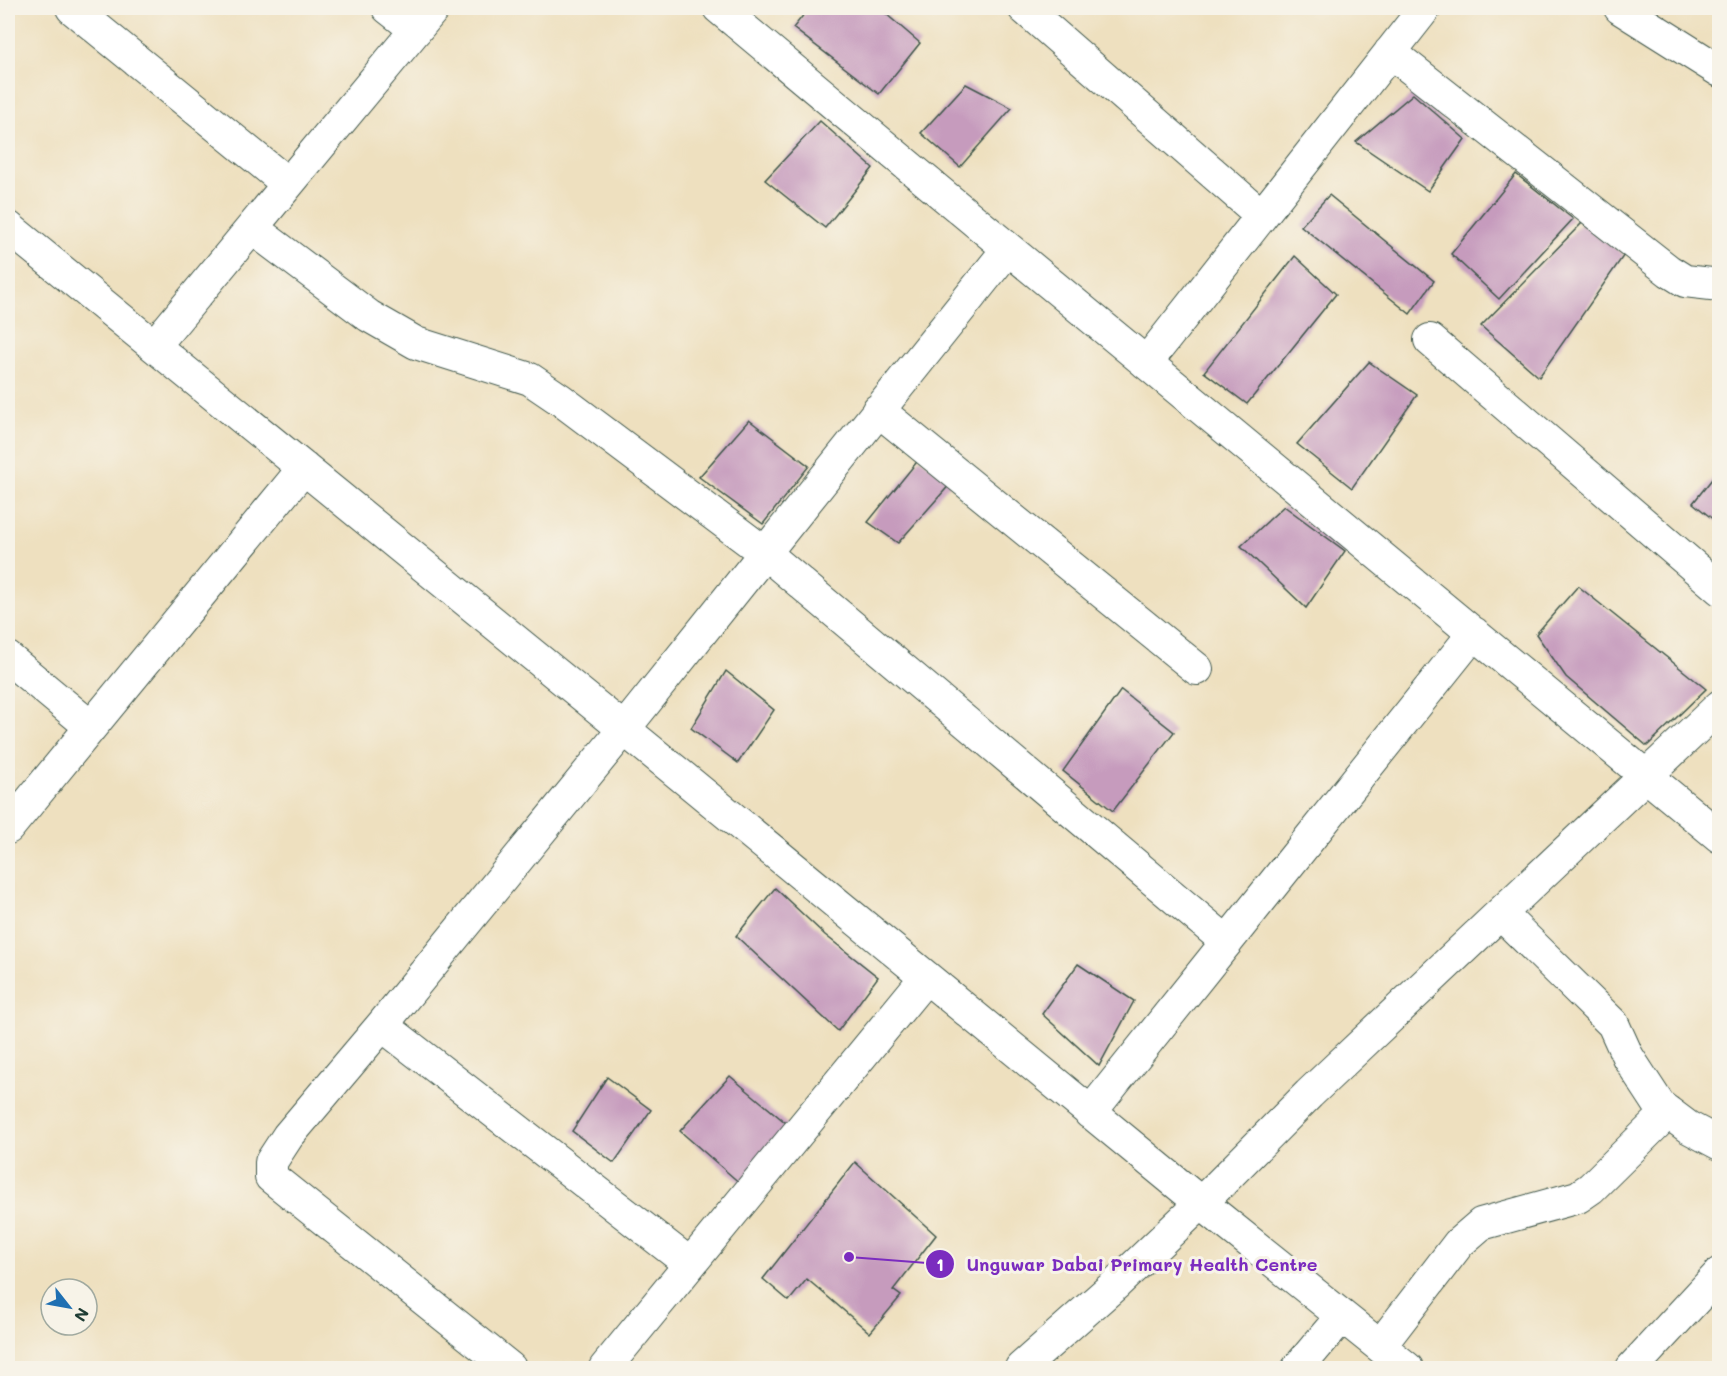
<svg xmlns="http://www.w3.org/2000/svg" width="1727" height="1376" font-family="Mali,sans-serif">
<style>
.building{fill:#c69bbd}
.lines{fill:none;stroke-linecap:round;stroke-linejoin:round}
.minor-casing{stroke:#3e5549;stroke-width:34}
.minor{stroke:#fff;stroke-width:32}
.leader{fill:none;stroke:#7b2cbf;stroke-width:2}
.callout-dot{fill:#7b2cbf;stroke:#f7f3e8;stroke-width:2}
.mark-label{font-size:18px;text-anchor:middle;font-weight:bold;fill:#fff}
.callout-label{font-size:18px;text-anchor:middle;font-weight:bold;fill:#7b2cbf;stroke:#f7f3e8;stroke-width:6;stroke-linejoin:round;paint-order:stroke}
</style>
<rect width="100%" height="100%" fill="#f7f3e8"/>
<filter id="ink" filterUnits="userSpaceOnUse"><feTurbulence type="fractalNoise" baseFrequency=".0167" numOctaves="2"/><feDisplacementMap in="SourceGraphic" scale="12" xChannelSelector="R" yChannelSelector="G"/><feConvolveMatrix kernelMatrix="1 2 1 2 8 2 1 2 1" color-interpolation-filters="sRGB"/></filter>
<filter id="wash" filterUnits="userSpaceOnUse"><feTurbulence type="fractalNoise" baseFrequency=".008" numOctaves="4" result="noise"/><feDisplacementMap in="SourceGraphic" scale="24" xChannelSelector="R" yChannelSelector="G"/><feGaussianBlur stdDeviation="1.35" result="paint"/><feColorMatrix in="noise" values="0 0 0 0 0 0 0 0 0 0 0 0 0 0 0 0 0 1.4 0 .05"/><feComposite in="paint" operator="in"/></filter>
<g filter="url(#wash)">
<rect width="100%" height="100%" fill="#eee0bf"/>
<g id="blocks">
<!-- building -->
<path class="building" d="M809,8H879L920,43L879,94L793,28Z
M966,84L1012,108L960,167L921,133Z
M1413,94L1465,139L1428,191L1356,142Z
M820,121L873,168L825,228L765,180Z
M1516,174L1573,219L1499,299L1451,254Z
M1329,195L1434,281L1410,314L1301,226Z
M1582,223L1624,255L1539,377L1481,326Z
M1295,256L1336,294L1247,404L1204,372Z
M1369,362L1417,395L1352,488L1297,444Z
M749,420L809,466L763,524L699,477Z
M920,458L952,482L898,543L868,522Z
M1720,469V525L1693,503Z
M1284,506L1345,551L1306,608L1241,546Z
M1578,586L1706,689L1647,746L1566,677L1536,634Z
M726,671L774,710L738,763L691,728Z
M1121,690L1174,732L1113,811L1063,771Z
M775,888L825,935L878,977L838,1031L736,936Z
M1078,964L1134,1001L1099,1066L1042,1014Z
M730,1076L798,1133L750,1192L680,1131Z
M607,1077L651,1110L614,1163L572,1131Z
M855,1162L936,1235L893,1290L901,1296L870,1333L807,1279L789,1301L763,1279Z"/>
</g>
</g>
<g filter="url(#ink)">
<use href="#blocks" fill-opacity="0" stroke="#3e5549" stroke-width="1.5"/>
<g class="lines">
<!-- minor casing -->
<g class="minor-casing">
<path id="minor" d="M72,8L288,184
M388,8L416,30
M719,8L942,194L1720,837
M1024,8L1261,215
M1620,8L1720,71
M1390,52L1669,271L1685,281L1720,285
M8,227L684,778L1201,1203L1407,1368
M252,228L369,316L416,343L530,379L561,400L765,553L1227,942
M1430,340L1720,589
M154,346L434,8
M1146,363L1425,8
M878,410L1197,669
M8,658L91,727
M8,828L304,468
M1501,914L1613,1024L1628,1057L1660,1106L1688,1127L1720,1144
M382,1025L690,1264
M1090,1113L1474,633
M1380,1346L1459,1243L1481,1224L1578,1197L1591,1188L1668,1112
M510,1368L271,1177V1162L288,1136L382,1025L624,729L1008,249
M605,1368L926,977
M1021,1368L1117,1283L1201,1203L1309,1094L1720,706
M1298,1368L1342,1316
M1632,1368L1720,1273"/>
</g>
<!-- minor -->
<use href="#minor" class="minor"/>
</g>
</g>
<!-- callouts -->
<path class="leader" d="M849 1257L940 1264"/>
<g class="callout-dot">
<circle cx="849" cy="1257" r="6"/>
<circle cx="940" cy="1264" r="15"/>
</g>
<g class="mark-label">
<text x="940" y="1271">1</text>
</g>
<g class="callout-label">
<text x="1142" y="1271">Unguwar Dabai Primary Health Centre</text>
</g>
<!-- margin -->
<rect width="1727" height="1376" fill="none" stroke="#f7f3e8" stroke-width="30"/>
<!-- north arrow -->
<g transform="translate(69 1307) rotate(121)"><circle r="28" fill="#f7f3e8" stroke="#a1aaa0" stroke-width="1.5"/>
<path d="M0-4.5L10 22L0 15L-10 22Z" fill="#1f6fb2"/>
<text y="-9" font-size="16" font-weight="bold" text-anchor="middle" fill="#1f3d34">N</text>
</g>
</svg>
